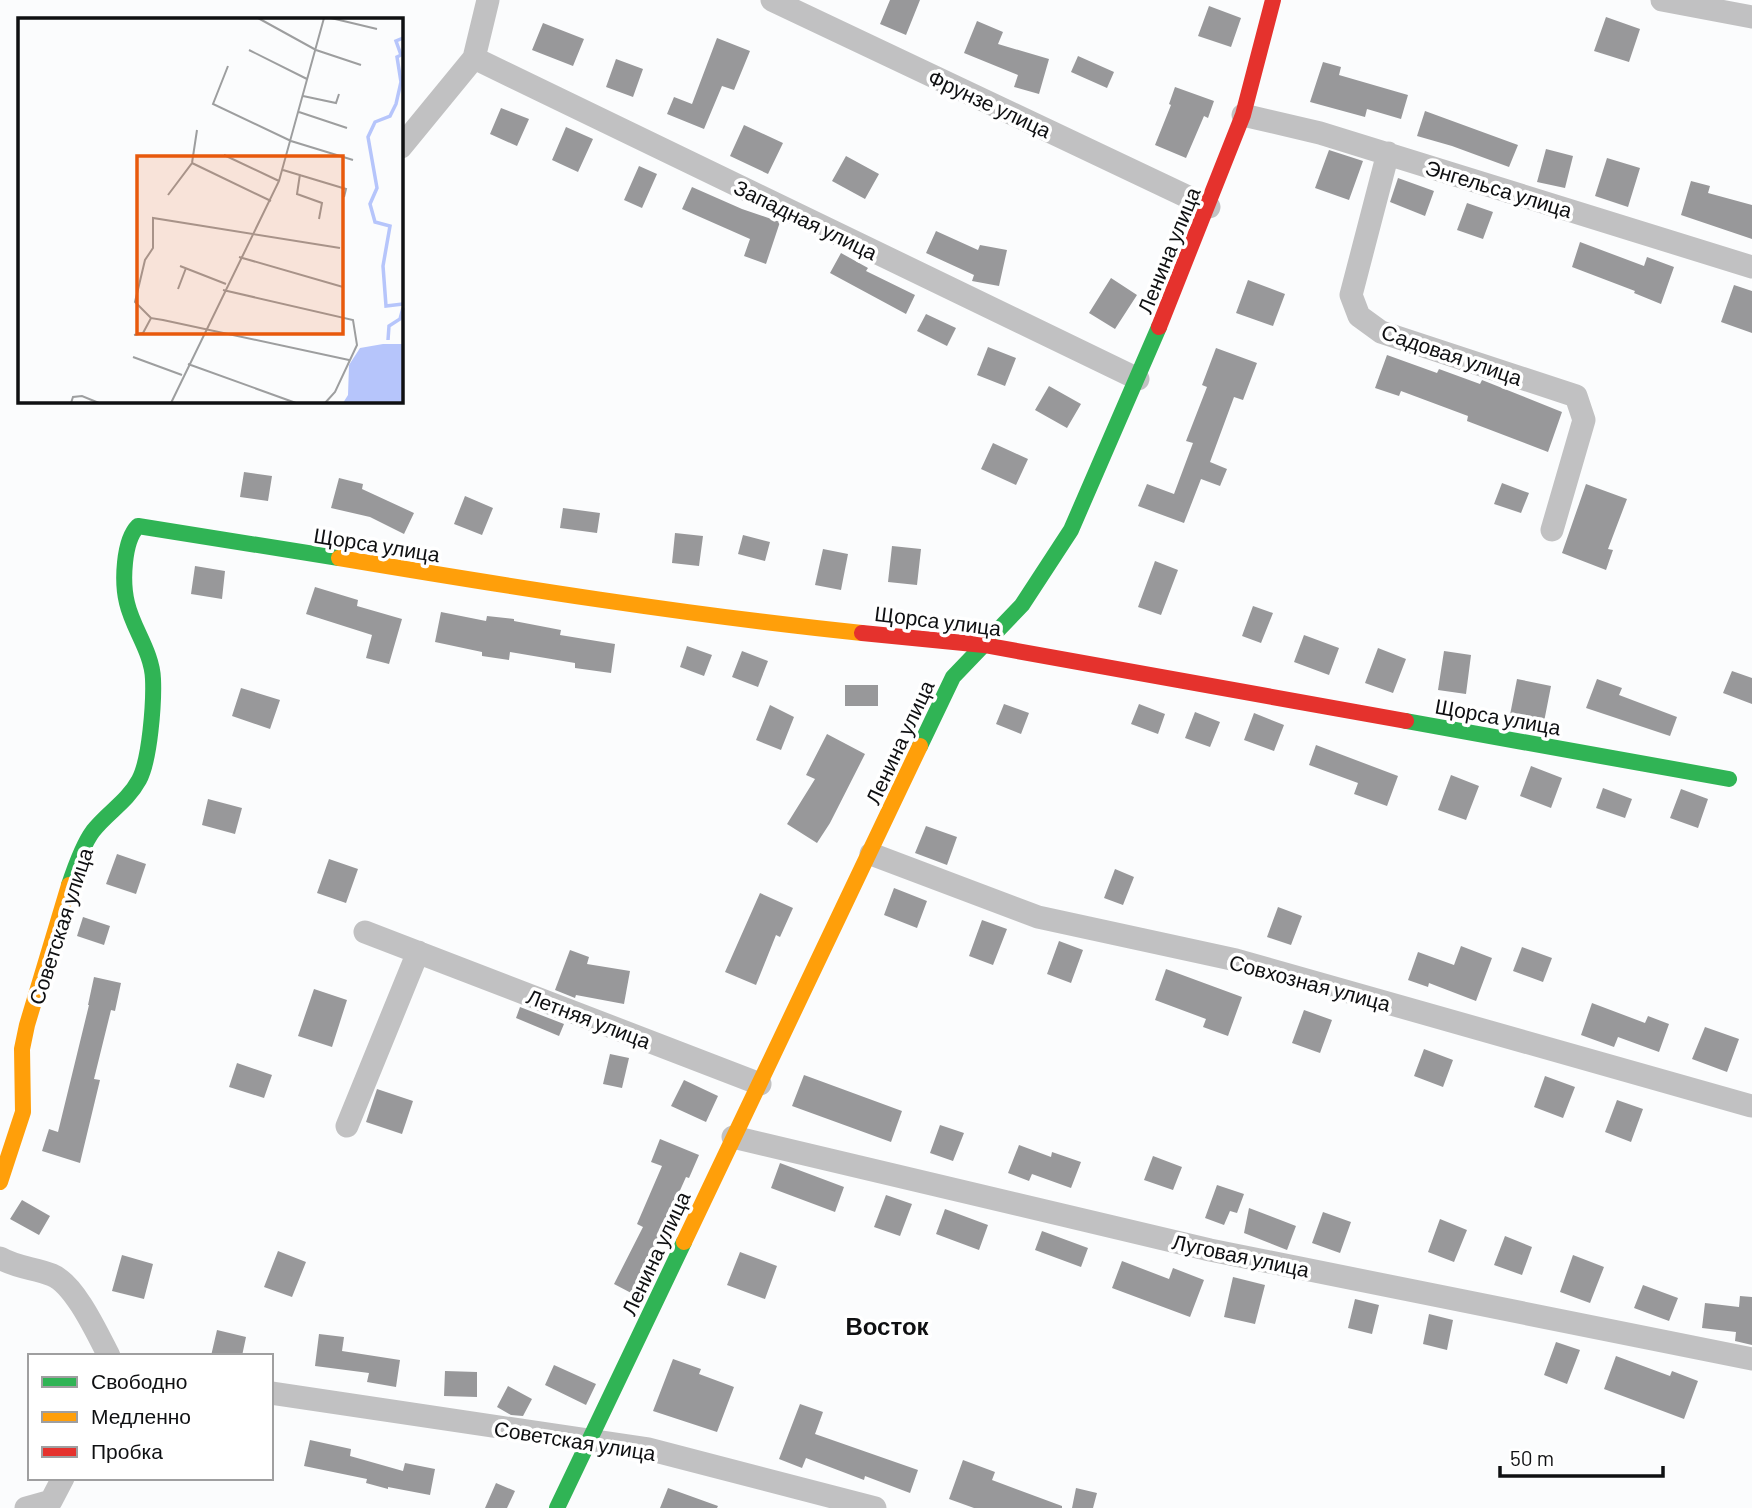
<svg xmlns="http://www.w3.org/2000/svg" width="1752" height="1508" font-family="Barlow,sans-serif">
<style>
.building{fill:#98989a}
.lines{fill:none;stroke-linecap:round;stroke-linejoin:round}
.street{stroke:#c1c1c2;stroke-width:23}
.fast{stroke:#30b455;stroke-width:16}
.slow{stroke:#ff9f0a;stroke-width:16}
.jam{stroke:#e5322d;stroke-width:16}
.labels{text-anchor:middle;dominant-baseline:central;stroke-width:7;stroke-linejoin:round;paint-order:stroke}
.street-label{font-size:21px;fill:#0f1012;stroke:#fff}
.quarter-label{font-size:24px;font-weight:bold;fill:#0f1012;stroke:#fff}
.inset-river{fill:none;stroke:#b6c5fb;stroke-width:3.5}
.inset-road{fill:none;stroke:#9d9e9f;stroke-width:2}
.view{fill:#e8590c;fill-opacity:0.15;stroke:#e8590c;stroke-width:3.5}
.inset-edge{fill:none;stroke:#0f1012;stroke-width:3.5}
</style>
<rect width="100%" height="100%" fill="#fbfcfd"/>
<!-- building -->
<path class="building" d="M890,0H920L906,35L880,24Z
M1209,6L1241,18L1231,47L1198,36Z
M1606,17L1640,29L1629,62L1594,51Z
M977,21L1003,32L998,44L1049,59L1039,94L1014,87L1018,75L964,53Z
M543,23L584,39L573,66L532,50Z
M717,38L750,51L734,90L722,86L704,129L667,114L674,97L692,104Z
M1078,56L1114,72L1107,88L1071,72Z
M616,59L643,69L633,97L606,87Z
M1323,62L1341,67L1339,75L1408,95L1401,119L1367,109L1365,117L1310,102Z
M1175,87L1214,101L1208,118L1204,116L1186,158L1155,145L1171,105L1169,104Z
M501,108L529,119L517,146L490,134Z
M1425,111L1518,145L1509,167L1452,146L1417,136Z
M744,125L783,143L768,174L730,156Z
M566,127L593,139L578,172L552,160Z
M1546,149L1573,156L1565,188L1537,182Z
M1329,150L1363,161L1349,200L1315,188Z
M846,156L879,174L865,199L832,181Z
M1607,158L1640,168L1628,207L1595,196Z
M639,166L657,174L642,208L624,200Z
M1398,178L1434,191L1425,216L1390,202Z
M1691,181L1710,186L1708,193L1752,205V239L1681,215Z
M692,187L742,209L780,222L766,264L744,256L750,239L682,209Z
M1467,203L1493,212L1483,239L1457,230Z
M936,231L978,250L980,245L1007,250L999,286L972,281L974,275L926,253Z
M1580,242L1644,266L1647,257L1674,267L1661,304L1634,293L1635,291L1572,267Z
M841,253L868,268L866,271L915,295L906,314L830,273Z
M1111,278L1137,295L1115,329L1089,313Z
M1248,280L1285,294L1273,326L1236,313Z
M1734,285L1752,291V333L1721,322Z
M926,314L956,328L947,346L917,331Z
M988,347L1016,358L1005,386L977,375Z
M1216,348L1257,363L1243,400L1234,397L1210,462L1227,469L1220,486L1201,479L1184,523L1138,506L1147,484L1174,494L1193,443L1186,441L1207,387L1202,385Z
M1387,355L1437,373L1439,369L1480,384L1482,380L1562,412L1548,452L1467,421L1468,416L1401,391L1399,396L1375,388Z
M1049,386L1081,404L1067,428L1035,410Z
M993,443L1028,459L1016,485L981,469Z
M244,472L272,476L268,501L240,497Z
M339,478L363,484L362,489L414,513L404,534L370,517L331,508Z
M1502,483L1529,493L1521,513L1494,504Z
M1586,484L1627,499L1608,549L1613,550L1606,570L1562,553Z
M465,496L493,508L482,535L454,524Z
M563,508L600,513L597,533L560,528Z
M675,533L703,536L699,566L672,563Z
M743,535L770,542L765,561L738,554Z
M892,546L921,549L917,585L888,582Z
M823,549L848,554L841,590L815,585Z
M1155,561L1178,570L1161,615L1138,607Z
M195,566L225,571L222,599L191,594Z
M315,587L358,600L357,606L402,619L389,664L366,658L372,635L306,614Z
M1253,606L1273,613L1261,643L1242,636Z
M441,612L486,621L487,616L514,619V621L561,630L560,635L615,644L611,673L575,668V663L510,652L509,660L482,656V652L435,642Z
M1304,635L1339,648L1329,675L1294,662Z
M687,646L712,655L704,676L680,667Z
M1378,648L1406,659L1393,693L1365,683Z
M742,651L768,661L758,687L732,677Z
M1444,651L1471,655L1466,694L1438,690Z
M1732,671L1752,678V704L1723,693Z
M1517,679L1551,686L1543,727L1509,720Z
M1597,679L1622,688L1619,695L1677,717L1670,736L1586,708Z
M845,685H878V706H845Z
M241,688L280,700L270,729L232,716Z
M1004,704L1029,713L1021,734L996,724Z
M1139,704L1165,714L1158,734L1131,724Z
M770,705L794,717L781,750L756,740Z
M1195,712L1220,722L1210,747L1185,738Z
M1254,713L1284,725L1274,751L1244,740Z
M827,734L865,754L830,823L817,843L787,824L815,779L806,775Z
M1316,745L1398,776L1387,806L1354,794L1358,783L1309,765Z
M1531,766L1562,778L1551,808L1520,796Z
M1451,775L1479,786L1466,820L1438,810Z
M1603,788L1632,799L1625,818L1596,808Z
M1681,789L1708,799L1698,828L1670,818Z
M208,799L242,808L235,834L202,825Z
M926,826L957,837L947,865L915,853Z
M117,854L146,864L136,894L106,884Z
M329,859L358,869L346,903L317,893Z
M1115,869L1134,877L1123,905L1104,898Z
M894,888L927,901L917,928L884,915Z
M760,893L793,908L780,937L776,935L756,985L725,972Z
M1278,907L1302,916L1291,945L1267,937Z
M83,917L110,926L104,945L77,936Z
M982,920L1007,929L993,965L969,956Z
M1059,941L1083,950L1071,983L1047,974Z
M1461,946L1492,958L1476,1001L1429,983L1428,987L1408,980L1418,952L1454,965Z
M1522,947L1552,958L1543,982L1513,971Z
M570,950L589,957L587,964L630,971L624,1004L576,995L575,998L555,990Z
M1166,969L1242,997L1228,1036L1203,1027L1206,1019L1155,1000Z
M94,977L121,983L115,1011L111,1010L94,1079L100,1080L80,1163L42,1151L49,1129L58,1132L89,1005H88Z
M314,989L347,1000L332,1047L298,1036Z
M1592,1003L1645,1023L1648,1016L1669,1024L1659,1052L1618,1037L1614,1047L1581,1035Z
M520,1007L564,1024L559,1036L516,1018Z
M1304,1010L1332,1020L1320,1053L1292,1043Z
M1705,1027L1739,1039L1727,1072L1692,1059Z
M1424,1049L1453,1060L1443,1087L1414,1076Z
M610,1054L629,1058L622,1088L603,1084Z
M237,1063L272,1075L264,1098L229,1087Z
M804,1075L902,1111L891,1142L792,1106Z
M1545,1076L1575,1087L1563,1118L1534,1107Z
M684,1080L718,1096L706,1122L671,1106Z
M377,1089L413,1101L402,1134L366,1122Z
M1617,1100L1643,1109L1631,1142L1605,1132Z
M940,1125L964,1133L953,1161L930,1153Z
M660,1139L699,1155L689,1178L686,1177L649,1260L652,1262L635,1295L614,1284L643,1227L637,1224L662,1166L651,1162Z
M1019,1145L1051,1157L1052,1152L1081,1162L1071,1188L1032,1174L1029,1181L1008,1173Z
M1153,1156L1182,1167L1173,1190L1144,1180Z
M780,1163L844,1187L835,1212L771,1188Z
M1217,1185L1244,1194L1237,1213L1230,1211L1224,1225L1205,1218Z
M886,1195L912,1204L900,1236L874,1227Z
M22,1200L50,1216L39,1235L10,1219Z
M1249,1208L1296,1226L1287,1250L1244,1233Z
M945,1209L988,1225L979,1250L936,1234Z
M1323,1212L1351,1222L1340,1253L1312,1243Z
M1440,1219L1467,1230L1454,1262L1428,1252Z
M1042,1231L1088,1248L1081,1267L1035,1250Z
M1505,1236L1532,1247L1522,1275L1494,1265Z
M278,1251L306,1262L292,1297L264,1287Z
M740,1252L777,1266L765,1299L727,1285Z
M122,1255L153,1264L144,1299L112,1291Z
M1573,1255L1604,1267L1590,1303L1560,1292Z
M1122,1261L1169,1279L1173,1268L1204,1280L1190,1317L1112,1288Z
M1233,1277L1265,1285L1255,1324L1224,1317Z
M1643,1285L1678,1298L1669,1321L1634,1308Z
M1740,1296L1752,1297V1345L1735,1341L1736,1332L1702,1328L1705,1303L1739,1307Z
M1355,1299L1379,1305L1372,1334L1348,1328Z
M1429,1314L1453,1320L1447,1350L1423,1344Z
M217,1330L246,1337L242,1356H211Z
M319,1334L344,1337L342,1351L400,1360L396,1387L367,1382L369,1373L315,1366Z
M1556,1342L1580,1350L1567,1384L1544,1375Z
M1616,1356L1670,1376L1672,1371L1698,1381L1684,1419L1604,1389Z
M673,1359L701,1369L699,1374L734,1387L717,1432L653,1411Z
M554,1365L596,1384L586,1405L545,1385Z
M445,1371L477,1372V1397L444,1396Z
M508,1386L532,1399L523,1416L511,1415L497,1407Z
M800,1404L823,1412L815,1434L918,1470L910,1493L865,1476L864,1480L806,1458L802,1468L779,1459Z
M310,1440L351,1449L350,1456L403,1471L405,1463L435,1469L430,1495L388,1487V1489L366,1483L367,1479L304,1466Z
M963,1460L995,1472L992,1480L1062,1506V1508H974L949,1499Z
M496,1483L515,1491L507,1508H485Z
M668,1488L718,1506L717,1508H660Z
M1076,1488L1097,1493L1093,1508H1072Z"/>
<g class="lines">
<!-- street -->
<path class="street" d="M772,0L1209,207
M1662,0L1752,17
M474,58L1138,379
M1243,115L1320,133L1752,267
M401,147L474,58L488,0
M1388,153L1351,295L1359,316L1381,332L1576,396L1584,420L1552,530
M871,854L1038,917L1236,960L1751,1106
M365,932L760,1084
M347,1126L418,952
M733,1137L1210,1250L1752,1359
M0,1258C17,1268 35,1268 52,1275C75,1284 98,1335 109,1356
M271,1393L648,1449L875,1508
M26,1508L51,1501L63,1478"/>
<!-- fast -->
<path class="fast" d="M1406,721L1729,779
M920,746L953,677L1022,605L1071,530L1159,327
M69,885C74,870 84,843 93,831C108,812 127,802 139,780C150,760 154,702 153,679C152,652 133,629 127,603C122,583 123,541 138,526L339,558
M557,1508L684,1242"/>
<!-- slow -->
<path class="slow" d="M339,558C512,587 687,615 862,633
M0,1182L23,1112L22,1049L27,1025L69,885
M684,1242L920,746"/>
<!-- jam -->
<path class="jam" d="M1159,327L1243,115L1273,0
M862,633L984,645L1406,721"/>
</g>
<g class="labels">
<!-- street labels -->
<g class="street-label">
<text transform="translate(990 103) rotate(25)">Фрунзе улица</text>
<text transform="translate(1499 188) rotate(17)">Энгельса улица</text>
<text transform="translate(806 219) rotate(26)">Западная улица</text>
<text transform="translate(1168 250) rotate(-68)">Ленина улица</text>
<text transform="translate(1452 354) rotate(19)">Садовая улица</text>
<text transform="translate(377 544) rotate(9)">Щорса улица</text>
<text transform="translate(938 620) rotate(7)">Щорса улица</text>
<text transform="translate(1498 716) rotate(10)">Щорса улица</text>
<text transform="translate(899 742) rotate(-65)">Ленина улица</text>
<text transform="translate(60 926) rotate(-72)">Советская улица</text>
<text transform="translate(1310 982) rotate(15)">Совхозная улица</text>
<text transform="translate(589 1018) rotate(21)">Летняя улица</text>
<text transform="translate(655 1253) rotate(-65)">Ленина улица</text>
<text transform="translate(1241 1255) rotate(12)">Луговая улица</text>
<text transform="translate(575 1440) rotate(9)">Советская улица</text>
</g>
<!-- quarter labels -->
<g class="quarter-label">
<text x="887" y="1325">Восток</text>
</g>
</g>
<!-- overview -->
<g transform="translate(18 18)">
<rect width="385" height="385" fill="#fbfcfd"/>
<path d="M365,326H385V385H325L330,377L331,347L342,330Z" fill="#b6c5fb"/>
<path class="inset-river" d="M385,20L378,23L383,37L379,39L383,64L378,86L372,98L357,104L350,119L359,170L352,186L357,204L372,208L365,248L368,288L385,286M370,322L371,308L382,301L385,290"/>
<path class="inset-road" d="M240,0L298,32L343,47M313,0L359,11M231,32L289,61M210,48L195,86L273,123L335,142M285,78L318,85L321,76M281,94L329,110M206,137L261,163M174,145L253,183M265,152L328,171L326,179M282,156L279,176L304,185L301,201M150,177L174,145L179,112M221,239L325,269M162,248L208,266M160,271L168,250M205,272L335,302L339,327L317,374L307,385M133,300L117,284L127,242L135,230V200L322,230M116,317L125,315L133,300L145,302L331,342M115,339L164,357M170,346L278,385M53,385L55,379L64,378L81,385M153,385L261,163L306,0"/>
<path class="view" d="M119,138H325V316H119Z"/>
<rect width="385" height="385" class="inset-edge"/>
</g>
<!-- legend -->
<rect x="28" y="1354" width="245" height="126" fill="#ffffff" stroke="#9f9fa0" stroke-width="2"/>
<rect x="42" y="1377" width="35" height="10" fill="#30b455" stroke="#9f9fa0" stroke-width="2"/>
<text x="91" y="1389" font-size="21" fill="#0f1012">Свободно</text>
<rect x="42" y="1412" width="35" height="10" fill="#ff9f0a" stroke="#9f9fa0" stroke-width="2"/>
<text x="91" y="1424" font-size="21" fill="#0f1012">Медленно</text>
<rect x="42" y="1447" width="35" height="10" fill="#e5322d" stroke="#9f9fa0" stroke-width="2"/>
<text x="91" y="1459" font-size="21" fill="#0f1012">Пробка</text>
<!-- scale -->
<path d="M1500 1466v10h163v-10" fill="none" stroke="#0f1012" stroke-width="3.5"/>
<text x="1510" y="1466" font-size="21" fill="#0f1012" stroke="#ffffff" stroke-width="5" paint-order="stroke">50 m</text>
</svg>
